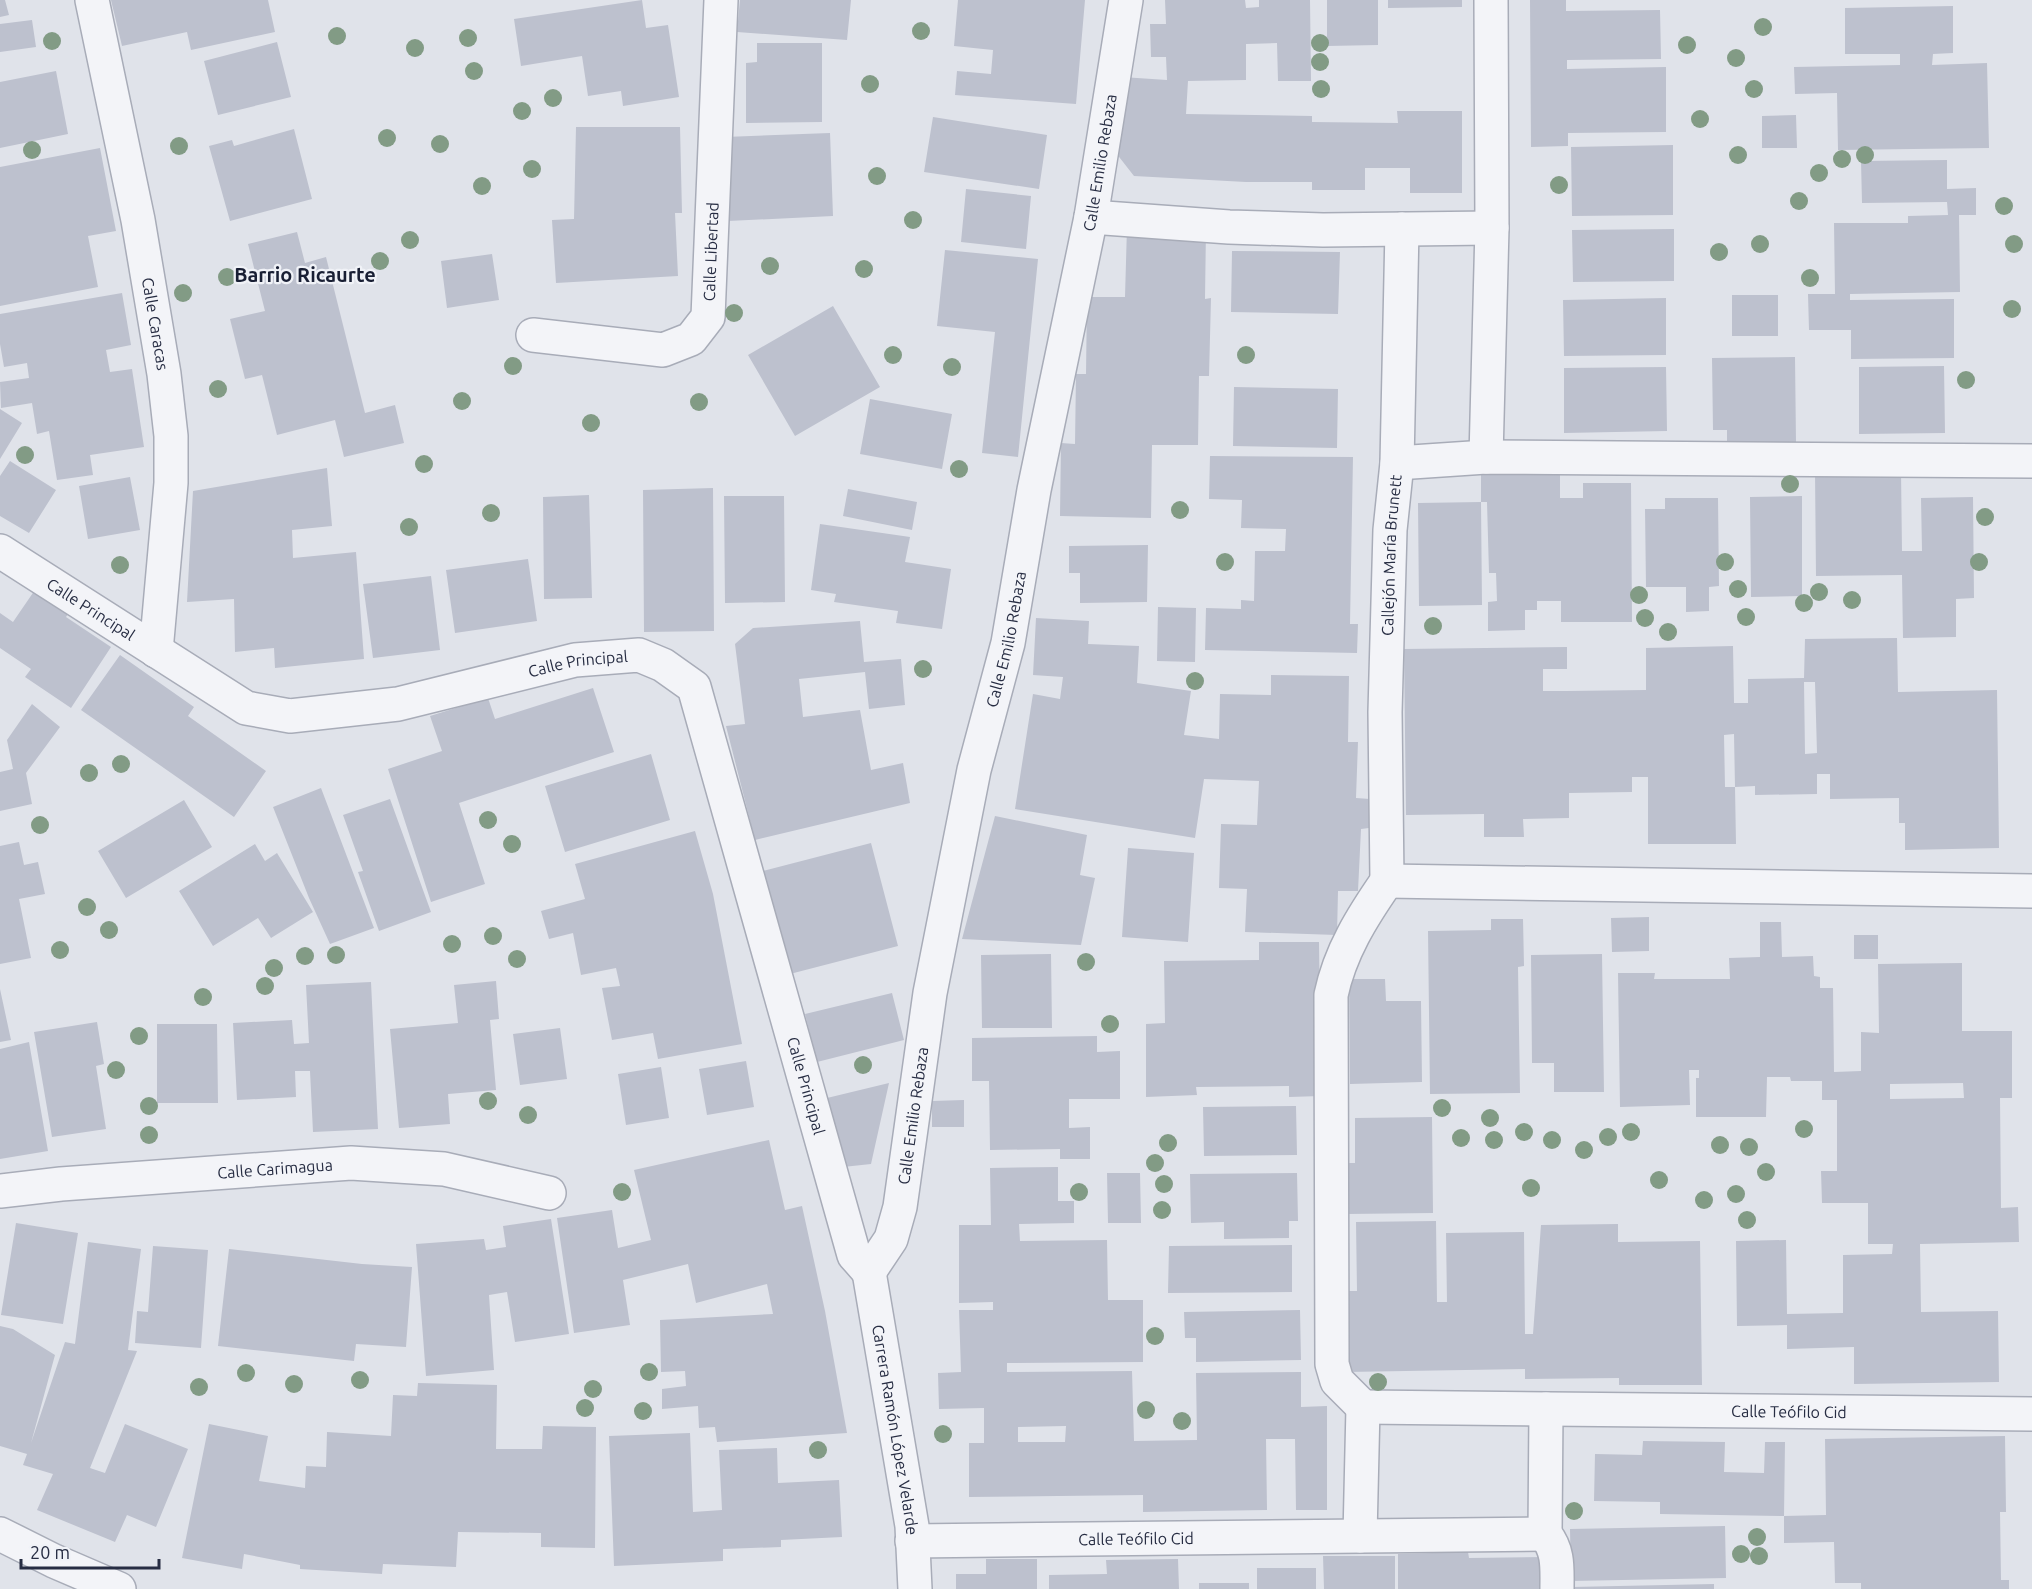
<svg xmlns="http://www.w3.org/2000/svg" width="2032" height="1589" font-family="Ubuntu,sans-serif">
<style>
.building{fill:#bdc1ce;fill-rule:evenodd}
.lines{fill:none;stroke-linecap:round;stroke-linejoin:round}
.minor-casing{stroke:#a8acb8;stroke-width:36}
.minor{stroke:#f3f4f8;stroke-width:33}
.tree{fill:#829b85}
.labels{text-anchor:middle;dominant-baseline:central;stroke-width:4.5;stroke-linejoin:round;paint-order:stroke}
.street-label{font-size:16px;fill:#272d43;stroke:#f0f2f7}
.quarter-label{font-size:20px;font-weight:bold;fill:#191f34;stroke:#f0f2f7}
</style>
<rect width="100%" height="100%" fill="#e0e3ea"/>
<!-- building -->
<path class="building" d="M0,0H5L9,15L0,17Z
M111,0H268L275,32L191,50L187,32L122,46Z
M642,0L646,28L668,25L679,97L623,106L621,91L588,96L582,56L521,66L514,19Z
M740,0H851L847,40L737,32Z
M958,0H1085L1076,104L955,95L957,71L991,74L993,50L954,46Z
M1165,0H1245L1246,8L1259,7V0H1310L1311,81H1278L1277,43L1246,44V80L1188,81L1186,114L1312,116V122L1398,123L1397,111H1462V193H1410V168H1365V190H1312V182H1246L1134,176L1116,153L1122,77L1167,80L1166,57H1151L1150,24H1166Z
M1327,0H1378V45L1327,46Z
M1388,0H1462V7L1388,8Z
M1530,0H1566V11L1660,10L1661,59L1567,60V69L1666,67V132L1568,133V146L1531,147Z
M1953,6V53L1933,54L1932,65L1987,63L1989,148L1838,150L1837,93L1795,94L1794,67L1900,65V54H1845V8Z
M32,20L36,47L0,52V24Z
M277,42L291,97L218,115L204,61Z
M757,43H822V122L746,123V63L757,62Z
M56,71L68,134L0,148V82Z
M1796,115L1797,148H1762V116Z
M933,117L1047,135L1039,189L924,172Z
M576,127H680L682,213H675L678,276L556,283L552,220L574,219Z
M294,129L312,199L230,221L209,146L232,140L234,146Z
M830,133L833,216L728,221L725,137Z
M1673,145V215L1572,216L1571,147Z
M100,148L116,231L88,236L98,287L0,306V167Z
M1947,160V189L1976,188V215H1959L1960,292L1850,294V300L1954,299V358L1851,359V330H1809L1808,294H1835L1834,223H1908V216L1948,215L1947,202L1862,203L1861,161Z
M966,189L1031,196L1026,249L961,242Z
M1127,227L1206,228L1205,299L1211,298L1209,376H1199L1198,445H1152L1151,518L1060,516L1061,443L1075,444L1076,374H1086L1087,297H1125Z
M1674,229V281L1573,282L1572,230Z
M297,232L305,263L326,257L365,413L395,405L404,443L344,457L335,420L277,435L262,375L245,379L230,319L265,311L248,244Z
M945,250L1038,259L1018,457L982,453L995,332L937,326Z
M1232,251L1340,252L1338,314L1231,312Z
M492,254L499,300L447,308L441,261Z
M122,293L131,345L106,350L110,372L132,369L144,447L90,455L93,475L57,480L49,431L37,434L32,403L1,408L0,382L29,378L27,363L4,367L0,344V314Z
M1732,295H1778V336H1732Z
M1666,298V355L1564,356L1563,300Z
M833,306L880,387L795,436L748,355Z
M1795,357L1796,443L1727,445V430H1713L1712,358Z
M1944,366L1945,433L1859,434V367Z
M1666,367L1667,431L1564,433V368Z
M1234,387L1338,389L1337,448L1233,446Z
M870,399L952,414L942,469L860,454Z
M0,409L22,423L0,459Z
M1210,456L1353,457L1350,624H1358L1357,653L1205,650L1206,608L1241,609V600L1254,601L1255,551H1285L1286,529L1241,528L1242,500L1209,499Z
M10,461L56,490L29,533L0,516V476Z
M327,468L332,526L292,530L293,558L356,552L364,659L275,668L274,648L235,652L234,599L187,602L193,491Z
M1815,471H1901L1902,551H1922L1921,498L1973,497L1974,598L1956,599V637L1903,638L1902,575L1816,576Z
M1481,475H1560V498H1583V483H1631L1632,622H1561V601H1537V610H1525V630L1488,631V602L1497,601L1496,573H1489L1487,502H1481Z
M130,477L140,530L88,539L79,486Z
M713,488L714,631L644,632L643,490Z
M848,489L917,502L912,530L843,516Z
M589,495L592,598L544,599L543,497Z
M724,496H784L785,602L725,603Z
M1802,496V596L1751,597L1750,497Z
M1665,498H1718L1719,586L1709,587V611L1686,612V587H1646L1645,509H1665Z
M1481,502L1482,605L1419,606L1418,503Z
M820,524L910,537L905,562L951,569L942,629L896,623L898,611L834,602L836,594L811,590Z
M1148,545L1147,602L1080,603V573H1069V546Z
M528,559L537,621L455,633L446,570Z
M431,576L440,650L373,658L363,584Z
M39,584L73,607L66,617L111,647L71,708L25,677L31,669L0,648V613L13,622Z
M1158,607L1196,608L1195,662L1157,661Z
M1036,618L1089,621L1088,644L1139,646L1137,683L1191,691L1184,735L1219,739L1220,694L1271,695V675L1349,676L1348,742H1358L1356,798L1370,799L1369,828L1361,829L1358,891H1338L1337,935L1245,932L1247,889L1219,888L1221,824L1257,825L1259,781L1204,779L1195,838L1015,809L1033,694L1060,699L1063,677L1033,675Z
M860,621L864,662L901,659L905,705L869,709L865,672L799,679L803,717L860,710L871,770L903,763L910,803L755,840L726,726L745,724L735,644L753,628Z
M1897,638L1898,692L1997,690L1999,848L1905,850V823H1899V798L1830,799V774H1817V794L1755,795V786L1735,787L1734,734L1724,735L1725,787H1735L1736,844H1648V777H1632V792L1569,793V818L1523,819L1524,837H1484V814L1406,815L1404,649L1567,647V669H1543V691H1567L1646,690V648L1733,646L1734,703H1748V679L1804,678L1805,639ZM1804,682H1815L1817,753L1805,754Z
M120,655L194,707L188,716L266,771L234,817L81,710Z
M593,688L614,752L459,803L485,884L431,902L388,769L442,751L430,716L488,698L495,719Z
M32,704L60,727L26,773L32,804L0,811V772L13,769L7,740Z
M651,754L670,820L565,852L545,786Z
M321,788L374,928L330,944L309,898L273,807Z
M390,799L431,912L379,931L358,872L363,871L343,815Z
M184,800L212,847L126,898L98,851Z
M995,816L1087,835L1080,875L1095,878L1081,945L962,939Z
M695,831L713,894L742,1044L658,1059L653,1033L612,1040L602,988L620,986L616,968L581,975L573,933L549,939L541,911L585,899L575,864Z
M19,842L24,865L38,862L45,894L19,899L31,958L0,964V846Z
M871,843L898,946L786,975L759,872Z
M255,844L265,861L277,853L313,912L271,938L258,918L213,946L179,891Z
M1128,848L1194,853L1188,942L1122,937Z
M1649,917V951L1612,952L1611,918Z
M1491,919H1523L1524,966L1518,967L1520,1093L1430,1094L1428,931L1491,930Z
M1760,922H1781L1782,957L1813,956L1814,976L1820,977V988H1833L1834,1072L1861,1071V1032L1879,1033L1878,964L1962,963V1031H2012V1098H2000L2001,1208L2018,1207L2019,1242L1920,1244L1921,1312L1998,1311L1999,1382L1854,1384V1347L1787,1349V1325L1737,1326L1736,1241L1786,1240L1787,1314L1843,1313V1255L1892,1254L1893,1244H1868V1203H1822L1821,1171H1837V1100H1822V1081H1791L1790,1077H1767L1766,1117H1696V1078H1699V1070H1689L1690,1105L1620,1107L1618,973H1655L1654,979H1730L1729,958L1760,957ZM1963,1083L1964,1098L1890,1099V1084Z
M1854,935H1878V959H1854Z
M1259,942H1319L1321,1096L1289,1097V1086L1196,1087L1197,1095L1146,1097V1024L1165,1023L1164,961L1259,960Z
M1051,954L1052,1028H982L981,955Z
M1602,954L1604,1092H1554V1063H1532L1531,955Z
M1349,979H1385L1386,1001H1421L1422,1082L1350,1084Z
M496,981L499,1019L490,1020L496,1090L448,1094L450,1124L399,1128L390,1029L458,1023L454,985Z
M371,982L378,1129L313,1132L310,1071H295L296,1097L237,1100L233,1023L292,1020L294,1044L309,1043L306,985Z
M0,989L11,1040L0,1042Z
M892,993L904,1040L817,1062L805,1014Z
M97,1022L104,1064L96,1066L106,1129L52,1137L34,1032Z
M157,1024H217L218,1103H157Z
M560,1028L567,1079L520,1085L513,1034Z
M1097,1036V1052L1120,1051V1099H1069V1128L1090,1127V1159H1060V1149L990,1150L989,1081H972V1038Z
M29,1042L48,1151L0,1159V1049Z
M746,1061L754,1107L707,1115L699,1069Z
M661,1067L669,1118L626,1125L618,1074Z
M889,1083L871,1164L843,1167L827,1098Z
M964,1100V1127H932V1101Z
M1296,1106L1297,1155L1204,1156L1203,1107Z
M1432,1117L1433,1213L1347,1214L1346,1163H1355V1118Z
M769,1140L785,1210L802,1206L825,1311L847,1433L717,1442L715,1427L699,1428L698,1406L662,1409V1389L686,1386L685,1371L661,1372L660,1320L773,1314L767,1284L696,1303L688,1264L623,1280L630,1325L574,1333L557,1218L612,1210L618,1248L651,1240L634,1170Z
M1058,1167V1201H1074V1223L1019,1224L1020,1241L1107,1240L1108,1300H1143V1362L1007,1363V1372L1132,1371L1134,1441L1197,1440L1196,1373L1301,1372V1407L1327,1406V1510H1296L1295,1439H1266L1267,1510L1143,1512V1495L969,1497V1443H984V1408L939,1409L938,1373L961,1372L959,1310H993V1302L959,1303V1225H991L990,1168ZM1066,1426L1065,1442H1018V1427Z
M1107,1173H1140L1141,1223H1108Z
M1297,1173L1298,1221H1289V1238L1224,1239V1222L1191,1223L1190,1174Z
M551,1219L569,1334L515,1342L507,1292L489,1295L494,1370L426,1376L416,1244L484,1239L486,1250L506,1247L503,1226Z
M1436,1221L1437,1302H1447L1446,1233L1524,1232L1525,1334H1533L1541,1225L1618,1224V1242L1700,1241L1702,1385H1619V1378L1525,1379V1369L1346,1372L1345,1291H1357L1356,1222Z
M16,1223L78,1233L63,1324L1,1315Z
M88,1242L141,1249L128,1350L137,1351L90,1468L105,1473L125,1424L188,1449L156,1527L127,1515L115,1542L37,1510L53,1474L23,1465L27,1454L0,1446V1326L13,1329L55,1355L31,1443L65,1342L75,1344Z
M1292,1245V1292L1168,1293L1169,1246Z
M153,1246L208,1250L201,1348L135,1343L137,1311L148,1312Z
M229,1249L362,1264L412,1267L406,1347L356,1344L354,1361L218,1346Z
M1300,1310L1301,1360L1196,1362V1338H1185L1184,1312Z
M418,1383L497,1385L496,1449H542L543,1426L596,1427L595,1548L541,1547V1533L458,1532L456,1567L383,1564L382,1574L300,1569V1565L244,1554L242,1569L182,1558L209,1424L268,1436L259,1481L305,1488L306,1466L326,1467L327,1432L391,1436L393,1395L417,1396Z
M690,1433L693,1512L722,1510L719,1450L777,1448L778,1483L839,1480L842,1537L781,1540V1547L723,1549V1561L614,1566L609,1436Z
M2005,1436L2006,1512H2000L2001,1580H2009V1589H1861V1583H1835L1834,1542L1784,1543V1516L1826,1515L1825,1439Z
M1643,1441L1725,1442L1724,1472L1764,1473L1765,1442H1785L1784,1516L1660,1514V1502L1594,1501L1595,1454L1642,1455Z
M1725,1526L1726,1578L1571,1581L1570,1529Z
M1468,1552L1469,1558L1548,1557L1549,1589H1398V1554Z
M1323,1556H1395V1589H1324Z
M986,1559H1037V1589H956V1574H986Z
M1178,1559L1179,1589H1049V1575L1107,1574L1106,1560Z
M1257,1568H1316V1589H1257Z
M1199,1583H1249V1589H1199Z
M1714,1584V1589H1571V1587Z"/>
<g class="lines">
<!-- minor casing -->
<g class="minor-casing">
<g id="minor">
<path id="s1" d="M92,0L138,220L164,374L171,436V483L156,651"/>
<path d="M1091,217L1229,227L1323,230L1492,228"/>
<path id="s2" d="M533,335L663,350L691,339L708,317L721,0"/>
<path d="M1486,457L1492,228L1491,0"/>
<path d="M1397,463L1486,457L2032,461"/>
<path id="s3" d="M0,551L246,708L290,716L398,704L575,660L639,655L663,665L694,687L854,1255L869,1272"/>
<path id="s4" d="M1387,881L1385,712L1390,530L1397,463L1402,229"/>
<path d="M1387,881L2032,891"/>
<path id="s5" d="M0,1191L61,1184L351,1163L444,1169L549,1193"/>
<path id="s6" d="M869,1272L891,1239L900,1207L930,993L974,770L1008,643L1034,490L1091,217L1126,0"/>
<path id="s7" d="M869,1272L912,1526L915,1589"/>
<path id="s8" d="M1363,1407L2032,1414"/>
<path d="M1363,1407L1337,1381L1332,1364L1331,995C1340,952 1362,917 1387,881"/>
<path d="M0,1534L54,1561L119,1589"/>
<path d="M1545,1534L1546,1409"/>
<path d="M1545,1534C1559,1551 1557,1568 1557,1589"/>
<path d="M1360,1536L1363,1407"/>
<path id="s9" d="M912,1541L1545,1534"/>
</g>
</g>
<!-- minor -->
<use href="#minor" class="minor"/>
</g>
<!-- trees -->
<g class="tree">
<circle cx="1763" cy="27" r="9"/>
<circle cx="921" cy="31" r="9"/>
<circle cx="337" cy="36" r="9"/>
<circle cx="468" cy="38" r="9"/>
<circle cx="52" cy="41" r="9"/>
<circle cx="1320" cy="43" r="9"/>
<circle cx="1687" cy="45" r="9"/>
<circle cx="415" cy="48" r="9"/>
<circle cx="1736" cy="58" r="9"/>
<circle cx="1320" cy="62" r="9"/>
<circle cx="474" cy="71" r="9"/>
<circle cx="870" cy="84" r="9"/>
<circle cx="1321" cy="89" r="9"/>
<circle cx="1754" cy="89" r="9"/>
<circle cx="553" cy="98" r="9"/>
<circle cx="522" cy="111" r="9"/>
<circle cx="1700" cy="119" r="9"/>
<circle cx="387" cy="138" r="9"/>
<circle cx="440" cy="144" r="9"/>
<circle cx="179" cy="146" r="9"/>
<circle cx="32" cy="150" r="9"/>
<circle cx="1738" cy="155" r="9"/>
<circle cx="1865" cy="155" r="9"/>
<circle cx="1842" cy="159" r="9"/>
<circle cx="532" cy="169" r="9"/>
<circle cx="1819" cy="173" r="9"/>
<circle cx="877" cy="176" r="9"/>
<circle cx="1559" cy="185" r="9"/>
<circle cx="482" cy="186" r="9"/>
<circle cx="1799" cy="201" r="9"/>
<circle cx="2004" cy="206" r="9"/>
<circle cx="913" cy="220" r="9"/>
<circle cx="410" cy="240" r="9"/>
<circle cx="1760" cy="244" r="9"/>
<circle cx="2014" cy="244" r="9"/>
<circle cx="1719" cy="252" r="9"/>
<circle cx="380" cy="261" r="9"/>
<circle cx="770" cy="266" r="9"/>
<circle cx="864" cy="269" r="9"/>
<circle cx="227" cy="277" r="9"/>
<circle cx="1810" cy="278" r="9"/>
<circle cx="183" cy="293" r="9"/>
<circle cx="2012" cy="309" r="9"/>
<circle cx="734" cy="313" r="9"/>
<circle cx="893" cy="355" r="9"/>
<circle cx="1246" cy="355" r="9"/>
<circle cx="513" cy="366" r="9"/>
<circle cx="952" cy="367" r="9"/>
<circle cx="1966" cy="380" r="9"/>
<circle cx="218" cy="389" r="9"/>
<circle cx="462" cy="401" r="9"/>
<circle cx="699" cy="402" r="9"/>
<circle cx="591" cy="423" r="9"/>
<circle cx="25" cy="455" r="9"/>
<circle cx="424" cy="464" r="9"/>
<circle cx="959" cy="469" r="9"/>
<circle cx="1790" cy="484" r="9"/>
<circle cx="1180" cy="510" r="9"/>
<circle cx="491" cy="513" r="9"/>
<circle cx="1985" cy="517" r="9"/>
<circle cx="409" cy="527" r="9"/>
<circle cx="1225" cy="562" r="9"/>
<circle cx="1725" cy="562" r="9"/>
<circle cx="1979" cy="562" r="9"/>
<circle cx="120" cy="565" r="9"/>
<circle cx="1738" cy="589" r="9"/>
<circle cx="1819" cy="592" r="9"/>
<circle cx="1639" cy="595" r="9"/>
<circle cx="1852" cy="600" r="9"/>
<circle cx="1804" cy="603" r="9"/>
<circle cx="1746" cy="617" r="9"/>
<circle cx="1645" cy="618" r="9"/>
<circle cx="1433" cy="626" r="9"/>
<circle cx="1668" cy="632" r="9"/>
<circle cx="923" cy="669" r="9"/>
<circle cx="1195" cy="681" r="9"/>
<circle cx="121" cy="764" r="9"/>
<circle cx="89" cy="773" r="9"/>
<circle cx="488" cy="820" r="9"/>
<circle cx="40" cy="825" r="9"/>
<circle cx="512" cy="844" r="9"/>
<circle cx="87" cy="907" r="9"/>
<circle cx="109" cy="930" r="9"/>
<circle cx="493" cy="936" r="9"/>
<circle cx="452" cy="944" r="9"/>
<circle cx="60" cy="950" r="9"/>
<circle cx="336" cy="955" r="9"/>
<circle cx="305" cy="956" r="9"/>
<circle cx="517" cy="959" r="9"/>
<circle cx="1086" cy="962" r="9"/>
<circle cx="274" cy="968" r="9"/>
<circle cx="265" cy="986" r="9"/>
<circle cx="203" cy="997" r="9"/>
<circle cx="1110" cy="1024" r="9"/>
<circle cx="139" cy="1036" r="9"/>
<circle cx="863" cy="1065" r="9"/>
<circle cx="116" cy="1070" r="9"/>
<circle cx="488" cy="1101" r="9"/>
<circle cx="149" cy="1106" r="9"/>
<circle cx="1442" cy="1108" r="9"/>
<circle cx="528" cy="1115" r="9"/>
<circle cx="1490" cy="1118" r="9"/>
<circle cx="1804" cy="1129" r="9"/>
<circle cx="1524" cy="1132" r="9"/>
<circle cx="1631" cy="1132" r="9"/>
<circle cx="149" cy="1135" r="9"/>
<circle cx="1608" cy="1137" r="9"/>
<circle cx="1461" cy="1138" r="9"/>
<circle cx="1494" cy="1140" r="9"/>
<circle cx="1552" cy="1140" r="9"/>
<circle cx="1168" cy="1143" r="9"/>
<circle cx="1720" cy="1145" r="9"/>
<circle cx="1749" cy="1147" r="9"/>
<circle cx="1584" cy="1150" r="9"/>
<circle cx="1155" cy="1163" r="9"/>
<circle cx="1766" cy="1172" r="9"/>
<circle cx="1659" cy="1180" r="9"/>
<circle cx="1164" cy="1184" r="9"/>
<circle cx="1531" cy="1188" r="9"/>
<circle cx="622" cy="1192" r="9"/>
<circle cx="1079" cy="1192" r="9"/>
<circle cx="1736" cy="1194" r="9"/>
<circle cx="1704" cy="1200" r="9"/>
<circle cx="1162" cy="1210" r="9"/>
<circle cx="1747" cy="1220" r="9"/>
<circle cx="1155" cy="1336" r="9"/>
<circle cx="649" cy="1372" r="9"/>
<circle cx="246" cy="1373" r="9"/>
<circle cx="360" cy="1380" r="9"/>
<circle cx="1378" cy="1382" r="9"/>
<circle cx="294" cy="1384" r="9"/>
<circle cx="199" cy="1387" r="9"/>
<circle cx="593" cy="1389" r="9"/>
<circle cx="585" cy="1408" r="9"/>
<circle cx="1146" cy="1410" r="9"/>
<circle cx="643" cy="1411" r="9"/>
<circle cx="1182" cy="1421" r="9"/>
<circle cx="943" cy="1434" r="9"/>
<circle cx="818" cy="1450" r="9"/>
<circle cx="1574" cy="1511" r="9"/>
<circle cx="1757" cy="1537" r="9"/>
<circle cx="1741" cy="1554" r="9"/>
<circle cx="1759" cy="1556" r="9"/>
</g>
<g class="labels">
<!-- street labels -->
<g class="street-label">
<text stroke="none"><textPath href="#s6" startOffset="1137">Calle Emilio Rebaza</textPath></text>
<text stroke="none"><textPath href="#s2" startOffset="254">Calle Libertad</textPath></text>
<text stroke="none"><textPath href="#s1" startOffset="330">Calle Caracas</textPath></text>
<text stroke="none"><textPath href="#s4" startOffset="326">Callejón María Brunett</textPath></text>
<text stroke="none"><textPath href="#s3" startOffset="108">Calle Principal</textPath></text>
<text stroke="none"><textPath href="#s6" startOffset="651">Calle Emilio Rebaza</textPath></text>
<text stroke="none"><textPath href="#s3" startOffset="630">Calle Principal</textPath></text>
<text stroke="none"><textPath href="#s3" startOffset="1170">Calle Principal</textPath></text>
<text stroke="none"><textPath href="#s6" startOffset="165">Calle Emilio Rebaza</textPath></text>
<text stroke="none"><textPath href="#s5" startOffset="276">Calle Carimagua</textPath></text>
<text stroke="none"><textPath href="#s8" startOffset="426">Calle Teófilo Cid</textPath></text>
<text stroke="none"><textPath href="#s7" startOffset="160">Carrera Ramón López Velarde</textPath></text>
<text stroke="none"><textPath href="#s9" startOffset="224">Calle Teófilo Cid</textPath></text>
</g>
<!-- quarter labels -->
<g class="quarter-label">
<text x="305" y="274">Barrio Ricaurte</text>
</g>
</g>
<!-- scale -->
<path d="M21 1559v9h138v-9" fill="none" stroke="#272d43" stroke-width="3"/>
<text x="30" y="1559" font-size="18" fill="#272d43" stroke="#f0f2f7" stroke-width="4.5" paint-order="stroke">20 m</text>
</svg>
